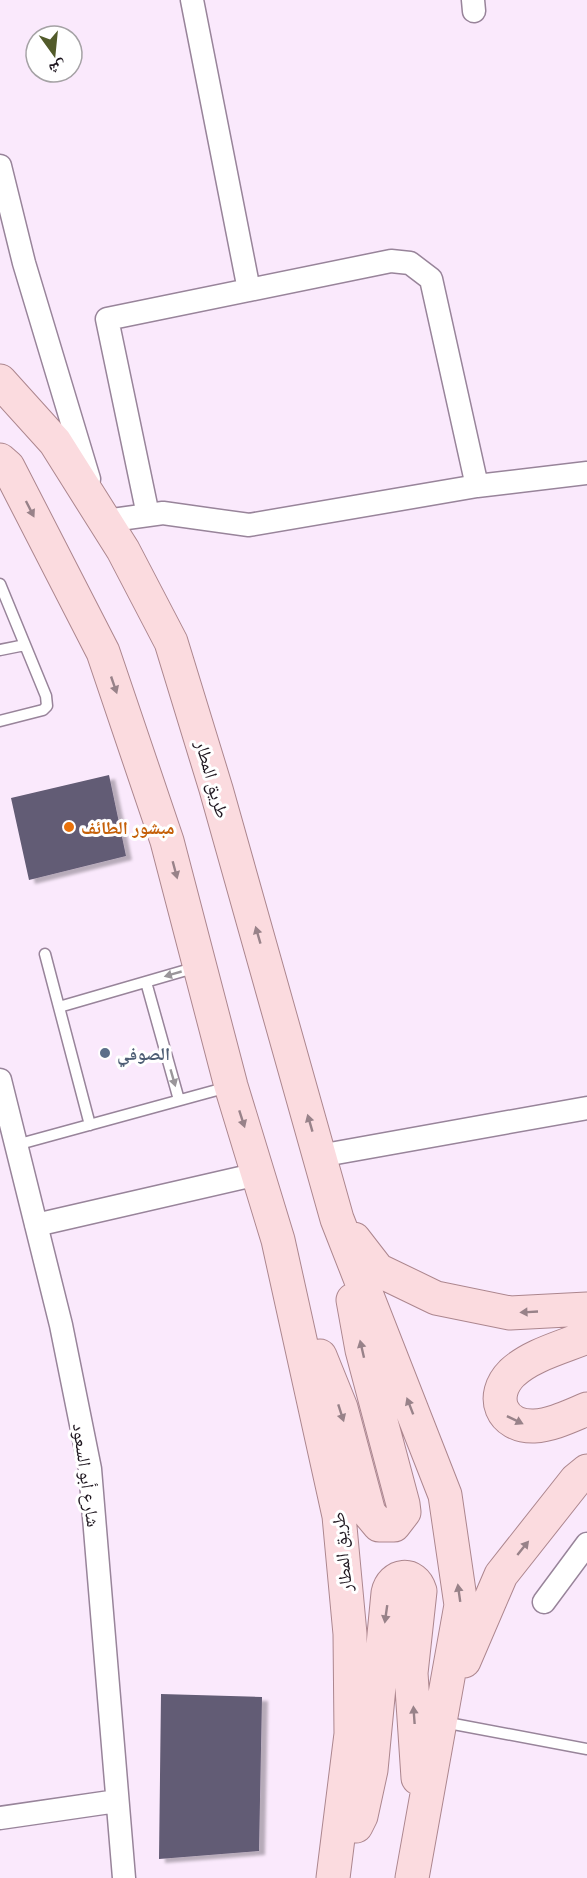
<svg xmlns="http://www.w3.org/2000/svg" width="587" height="1878" font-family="'Noto Serif','Noto Naskh Arabic',serif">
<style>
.building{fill:#625b74;filter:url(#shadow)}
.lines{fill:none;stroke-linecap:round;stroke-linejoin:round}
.service-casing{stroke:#98849a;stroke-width:13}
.minor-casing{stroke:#98849a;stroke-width:25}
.primary-casing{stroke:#ac868e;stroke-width:35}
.service{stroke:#fff;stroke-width:10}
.minor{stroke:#fff;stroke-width:22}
.primary{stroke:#fbdbdf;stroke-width:33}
.oneway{fill:#988289}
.oneway2{fill:#9a969a}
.food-dot{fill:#e8710a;stroke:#fff;stroke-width:2}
.service-dot{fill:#5c6f8a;stroke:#fff;stroke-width:2}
.labels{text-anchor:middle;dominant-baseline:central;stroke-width:6;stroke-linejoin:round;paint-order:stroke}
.street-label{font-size:18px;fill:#1e161f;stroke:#fff}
.food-label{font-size:18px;font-weight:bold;fill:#c56008;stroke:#fff;text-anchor:start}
.service-label{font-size:18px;font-weight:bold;fill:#4e5e75;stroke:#fff;text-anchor:start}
</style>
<defs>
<filter id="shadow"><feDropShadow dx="6" dy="4" stdDeviation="1.5" flood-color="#0004"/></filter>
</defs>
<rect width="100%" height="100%" fill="#fae9fc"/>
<!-- building -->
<path class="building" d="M109,775L126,856L29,880L11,798Z
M161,1694L262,1697L259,1851L159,1859Z"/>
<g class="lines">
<!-- service casing -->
<g class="service-casing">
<path id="service" d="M0,584L46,696L47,706L43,710L0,721
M0,650L25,645
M45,954L90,1125
M146,982L179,1100
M59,1007L197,967
M16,1145L228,1087
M443,1722L587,1749"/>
</g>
<!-- minor casing -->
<g class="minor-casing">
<path id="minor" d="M192,0L249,290
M473,0L474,11
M0,166L24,263L89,479
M148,515L107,319L391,261L410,263L431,279L477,486
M105,521L163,513L249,525L477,486L587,473
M0,1080L61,1325L90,1469L124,1878
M319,1156L587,1108
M36,1225L258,1174
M544,1602L587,1544
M0,1818L117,1801"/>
</g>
<!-- primary casing -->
<g class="primary-casing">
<path id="primary" d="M0,381L55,442L123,550L171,642L216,789L337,1219L445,1495L461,1605L412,1878
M0,460L8,467L103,652L167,841L231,1086L278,1240L339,1516L350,1634L351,1734L333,1878
M354,1239L378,1270L436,1298L510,1313L587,1309
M587,1337C563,1347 531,1355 512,1373C489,1396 501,1427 534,1426C552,1425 570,1416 587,1409
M320,1356L341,1408L369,1513L379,1525H394L404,1512L403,1504L362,1350L353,1300
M464,1661L501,1575L576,1480L587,1471
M356,1826L361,1816L371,1770L388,1593C392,1574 414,1571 420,1591L411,1673L418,1778"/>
</g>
<!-- service -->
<use href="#service" class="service"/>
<!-- minor -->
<use href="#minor" class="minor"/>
<!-- primary -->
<use href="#primary" class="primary"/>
</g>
<!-- one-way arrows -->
<defs><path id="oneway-solid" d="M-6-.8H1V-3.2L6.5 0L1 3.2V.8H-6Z" transform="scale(1.5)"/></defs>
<g class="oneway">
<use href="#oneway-solid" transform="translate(30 509) rotate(63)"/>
<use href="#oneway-solid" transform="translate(114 685) rotate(71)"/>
<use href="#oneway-solid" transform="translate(175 870) rotate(75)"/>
<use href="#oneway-solid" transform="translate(258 935) rotate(-106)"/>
<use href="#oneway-solid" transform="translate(242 1119) rotate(72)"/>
<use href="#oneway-solid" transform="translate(310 1123) rotate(-106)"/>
<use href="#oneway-solid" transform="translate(529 1312) rotate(177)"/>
<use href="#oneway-solid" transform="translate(362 1349) rotate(-103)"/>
<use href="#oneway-solid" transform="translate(410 1406) rotate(-111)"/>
<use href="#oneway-solid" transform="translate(341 1413) rotate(72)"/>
<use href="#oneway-solid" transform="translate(515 1420) rotate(26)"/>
<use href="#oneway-solid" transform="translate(523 1548) rotate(-51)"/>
<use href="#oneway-solid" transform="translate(459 1593) rotate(-98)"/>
<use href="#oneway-solid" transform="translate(386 1614) rotate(98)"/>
<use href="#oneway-solid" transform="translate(414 1715) rotate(-94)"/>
</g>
<g class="oneway2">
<use href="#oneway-solid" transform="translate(173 974) rotate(164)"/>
<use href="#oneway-solid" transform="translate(173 1078) rotate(74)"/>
</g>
<!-- markers -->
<circle class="food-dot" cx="69" cy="827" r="6"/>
<circle class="service-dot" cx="105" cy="1053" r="6"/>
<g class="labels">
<!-- street labels -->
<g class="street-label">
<text transform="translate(213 779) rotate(74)">طريق المطار</text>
<text transform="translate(87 1475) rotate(82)">شارع أبو السعود</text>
<text transform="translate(341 1552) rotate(-96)">طريق المطار</text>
</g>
<!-- food labels -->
<g class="food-label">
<text x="81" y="827">مبشور الطائف</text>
</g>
<!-- service labels -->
<g class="service-label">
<text x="117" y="1053">الصوفي</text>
</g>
</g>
<!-- north arrow -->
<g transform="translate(54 54) rotate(165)"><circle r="28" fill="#ffffff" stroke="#a5a2a5" stroke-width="1.5"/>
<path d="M0-4.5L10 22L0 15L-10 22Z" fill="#525b2a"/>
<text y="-9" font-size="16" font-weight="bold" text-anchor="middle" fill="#1e161f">ش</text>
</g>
</svg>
